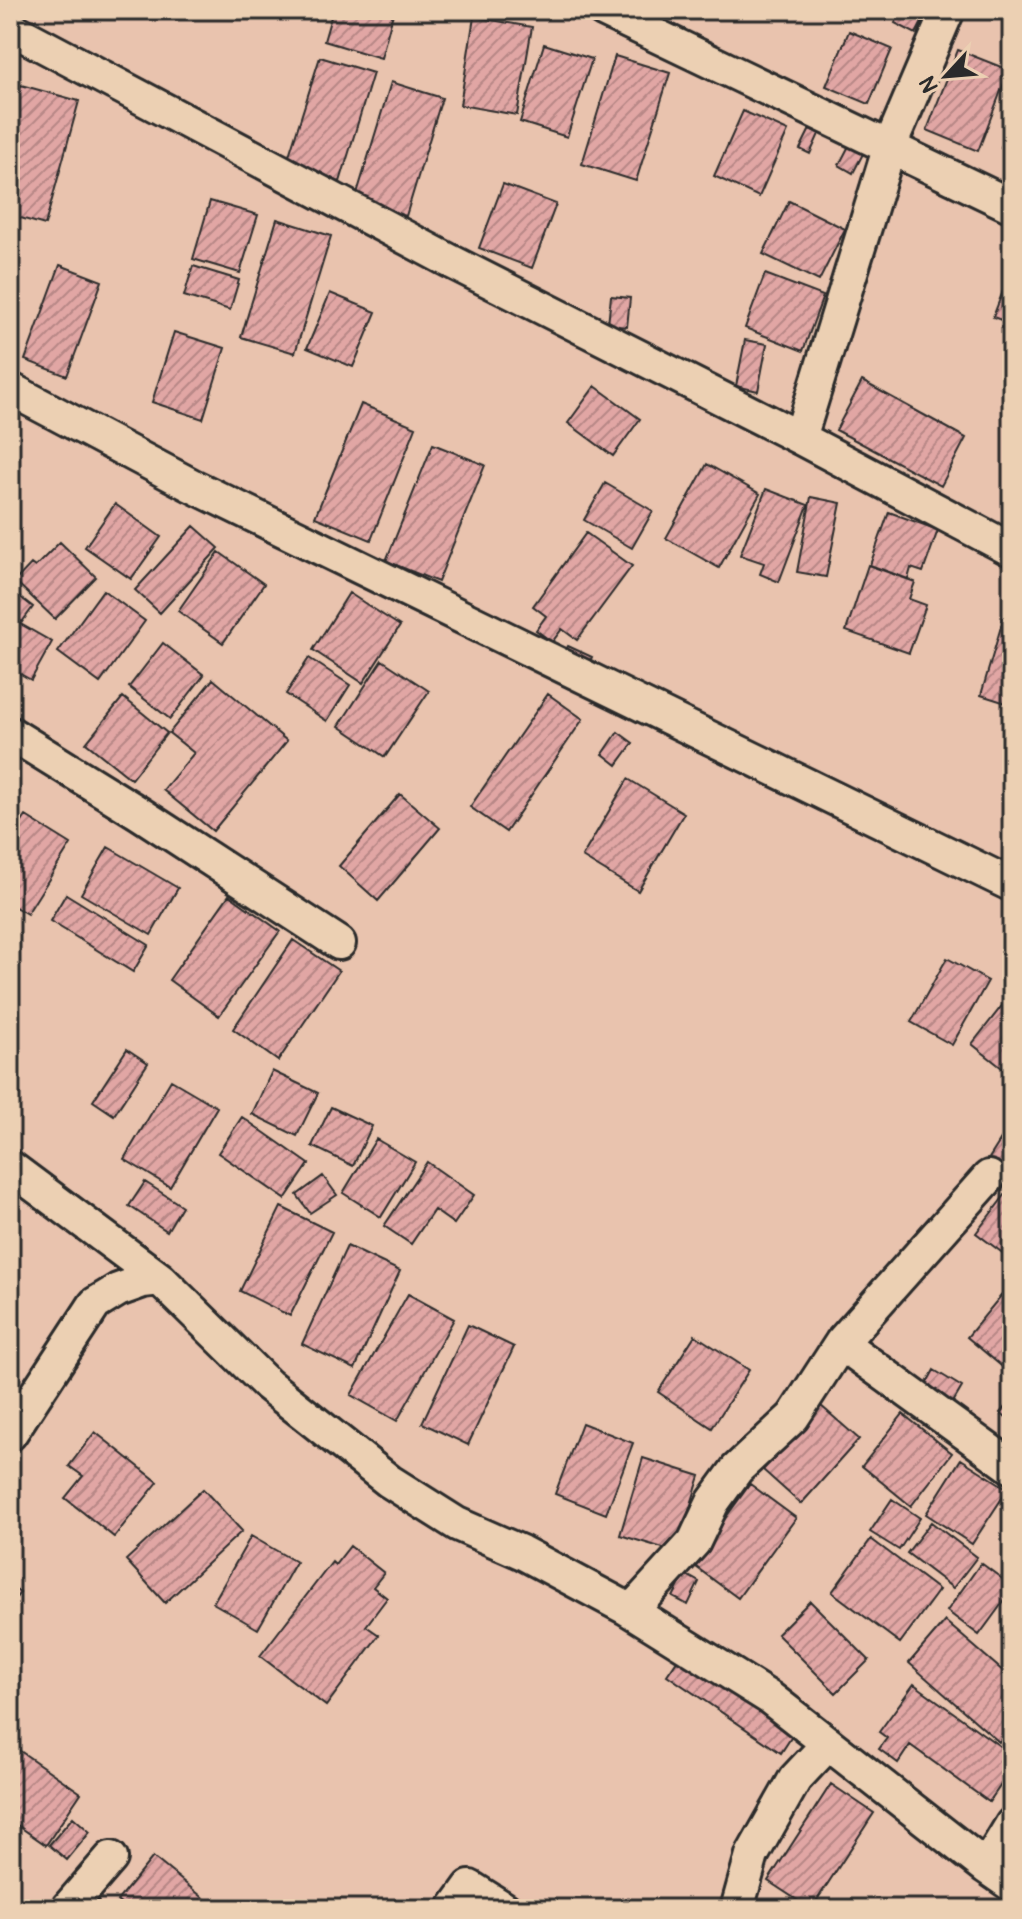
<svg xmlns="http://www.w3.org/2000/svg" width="1022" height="1919" font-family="Pangolin,sans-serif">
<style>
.building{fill:url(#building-hatch);stroke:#2b2b2b;stroke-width:2}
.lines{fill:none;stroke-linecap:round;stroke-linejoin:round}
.minor-casing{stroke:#2b2b2b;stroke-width:38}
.minor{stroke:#ecd0b3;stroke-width:32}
</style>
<defs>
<pattern id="building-hatch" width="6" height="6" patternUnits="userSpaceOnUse" patternTransform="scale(2)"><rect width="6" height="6" fill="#e1a6a4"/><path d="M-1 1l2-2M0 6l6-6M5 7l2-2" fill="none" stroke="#b78786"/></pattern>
</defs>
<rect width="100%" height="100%" fill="#e9c3ae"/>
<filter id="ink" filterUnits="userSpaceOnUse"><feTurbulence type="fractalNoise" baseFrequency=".0125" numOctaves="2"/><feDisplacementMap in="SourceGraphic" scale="16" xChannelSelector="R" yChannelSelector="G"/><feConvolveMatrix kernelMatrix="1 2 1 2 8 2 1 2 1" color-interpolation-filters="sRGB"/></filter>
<g filter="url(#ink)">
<!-- building -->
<path class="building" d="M333,10H394L381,58L324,41Z
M902,10H928L916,34L895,23Z
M474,17L532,27L517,115L460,105Z
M849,31L892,49L869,104L826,86Z
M544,44L592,59L567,137L520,122Z
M958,50L1009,70L978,151L927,130Z
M615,56L670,73L636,181L582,164Z
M320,57L373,73L340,182L286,165Z
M391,82L442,98L406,216L355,200Z
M21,85L79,101L45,225L10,215V126Z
M743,111L788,131L759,197L714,176Z
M1012,118V152L1001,147Z
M810,129L819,134L810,154L800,149Z
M851,142L865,150L853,173L839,165Z
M503,184L556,204L532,268L479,248Z
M210,201L258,215L240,273L193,259Z
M789,201L845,229L819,281L763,254Z
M277,219L331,236L295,353L241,337Z
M60,265L102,281L67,376L25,360Z
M193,266L239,280L230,310L184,296Z
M1012,268V324L993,317Z
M765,274L823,296L803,351L745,328Z
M330,293L376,312L353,367L307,348Z
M611,296L630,298L627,327L608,325Z
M174,332L225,348L203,419L152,402Z
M745,340L767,344L758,391L736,386Z
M862,381L966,438L941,486L836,430Z
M595,386L640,419L613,456L568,423Z
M361,404L416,427L371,540L315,517Z
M433,444L485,465L438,582L386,561Z
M707,464L760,494L719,568L666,538Z
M605,483L653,511L632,548L584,520Z
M766,489L808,505L779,582L760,574L764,563L740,555Z
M811,497L841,503L826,577L797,572Z
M115,504L161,537L131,579L85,547Z
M889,512L938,530L923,572L911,568L908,579L870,565Z
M194,526L219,548L160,613L135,590Z
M586,533L632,566L577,640L562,629L552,642L536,630L546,616L533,606Z
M60,542L96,577L55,619L15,581L31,564L35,567Z
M219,552L264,584L223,643L178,611Z
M868,565L915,582L909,599L926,605L909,653L846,631Z
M10,589L33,607L22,622L10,613Z
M1012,589V705L981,695Z
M103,590L145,621L100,683L58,652Z
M349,593L400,626L363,683L313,650Z
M10,618L52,642L31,680L10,668Z
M163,643L204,675L170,719L129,687Z
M568,646L592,657L584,674L560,662Z
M309,658L350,685L327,721L286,694Z
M382,660L429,691L385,757L339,726Z
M213,679L287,741L213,831L163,790L194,753L169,733Z
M548,694L583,719L506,832L470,807Z
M123,697L167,733L131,779L86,743Z
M618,732L633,743L617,765L603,754Z
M628,779L684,813L638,891L582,857Z
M400,794L440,828L378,901L339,866Z
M26,816L71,844L27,914L10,904V840Z
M108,847L178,888L151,935L81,894Z
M66,894L149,945L133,972L50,921Z
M229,895L280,931L219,1016L169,980Z
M293,940L339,971L278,1061L233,1029Z
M947,958L988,981L952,1045L911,1022Z
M1012,993V1076L972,1044Z
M127,1049L148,1063L114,1115L93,1101Z
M272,1071L318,1093L297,1136L252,1114Z
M171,1080L217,1107L170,1187L124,1159Z
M331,1107L372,1126L353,1166L312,1146Z
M242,1117L309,1164L285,1199L218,1153Z
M1012,1122V1176L988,1160Z
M376,1139L415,1162L381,1217L343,1193Z
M427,1162L474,1195L454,1224L434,1210L411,1244L384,1226Z
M323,1176L337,1195L310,1213L297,1195Z
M145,1182L182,1206L167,1231L129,1206Z
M1012,1186V1260L976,1233Z
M281,1207L332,1232L290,1316L240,1291Z
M347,1246L400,1271L355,1369L302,1344Z
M1009,1286L1012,1289V1375L967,1337Z
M408,1294L454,1319L397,1421L351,1395Z
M468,1325L514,1347L468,1445L422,1423Z
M695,1335L749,1370L712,1428L658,1392Z
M934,1370L962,1387L951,1406L923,1390Z
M1012,1399V1423L1000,1413Z
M820,1405L859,1439L801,1504L763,1470Z
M903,1414L952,1453L911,1506L862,1466Z
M582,1423L633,1443L606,1514L555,1494Z
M95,1432L158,1482L114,1537L65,1498L83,1476L69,1466Z
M643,1458L700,1476L676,1552L620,1535Z
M961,1459L1008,1489L972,1544L926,1514Z
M750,1484L796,1518L738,1598L692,1564Z
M203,1489L242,1531L165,1603L126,1560Z
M892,1499L920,1518L899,1550L870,1532Z
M931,1522L977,1557L953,1588L907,1553Z
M251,1536L296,1562L258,1629L213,1603Z
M871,1539L939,1590L900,1643L832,1592Z
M350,1546L384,1573L373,1587L387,1598L366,1626L379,1635L326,1706L260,1656L332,1562L335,1565Z
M981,1563L1012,1586V1590L979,1635L947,1611Z
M685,1574L699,1582L688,1605L673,1597Z
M10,1585L20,1593L10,1605Z
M810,1601L869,1660L836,1693L777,1634Z
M945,1621L1012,1679V1726L999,1742L909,1663Z
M682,1653L796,1730L781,1753L667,1675Z
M914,1684L1012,1755V1769L989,1802L910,1745L898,1763L879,1749L887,1738L879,1732Z
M10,1744L81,1793L46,1845L10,1820Z
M831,1784L874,1813L811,1909L768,1881Z
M73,1817L90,1832L67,1860L49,1845Z
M153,1857L217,1909H127L117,1901Z"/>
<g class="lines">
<!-- minor casing -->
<g class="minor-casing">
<path id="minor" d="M603,10L1012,206
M10,28L448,260L800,438L1012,550
M10,389L191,485L1012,885
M800,438L890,146L948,10
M10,733L139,813L339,943
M10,1167L160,1279L268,1385L389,1481L457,1524L521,1552L626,1608L770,1698L986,1867L1012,1885
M841,1343L1012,1467
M10,1434L95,1304L118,1290L143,1281L160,1279
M631,1611L694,1542L713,1502L737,1469L793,1417L841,1343L989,1177
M986,1867L1012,1824
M67,1909L111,1858
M454,1909L470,1887L505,1909
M737,1909L752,1855L795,1779L828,1744"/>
</g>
<!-- minor -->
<use href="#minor" class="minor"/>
</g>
</g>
<!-- margin -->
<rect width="1022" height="1919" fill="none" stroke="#ecd0b3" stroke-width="40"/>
<rect x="20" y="20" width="982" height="1879" fill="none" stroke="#2b2b2b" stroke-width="3" filter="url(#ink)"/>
<!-- north arrow -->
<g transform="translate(946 76) rotate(244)" stroke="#ecd0b3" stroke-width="6" paint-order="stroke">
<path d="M0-6L14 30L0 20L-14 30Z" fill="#2b2b2b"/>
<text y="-12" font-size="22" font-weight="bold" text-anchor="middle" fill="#2b2b2b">N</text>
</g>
</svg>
